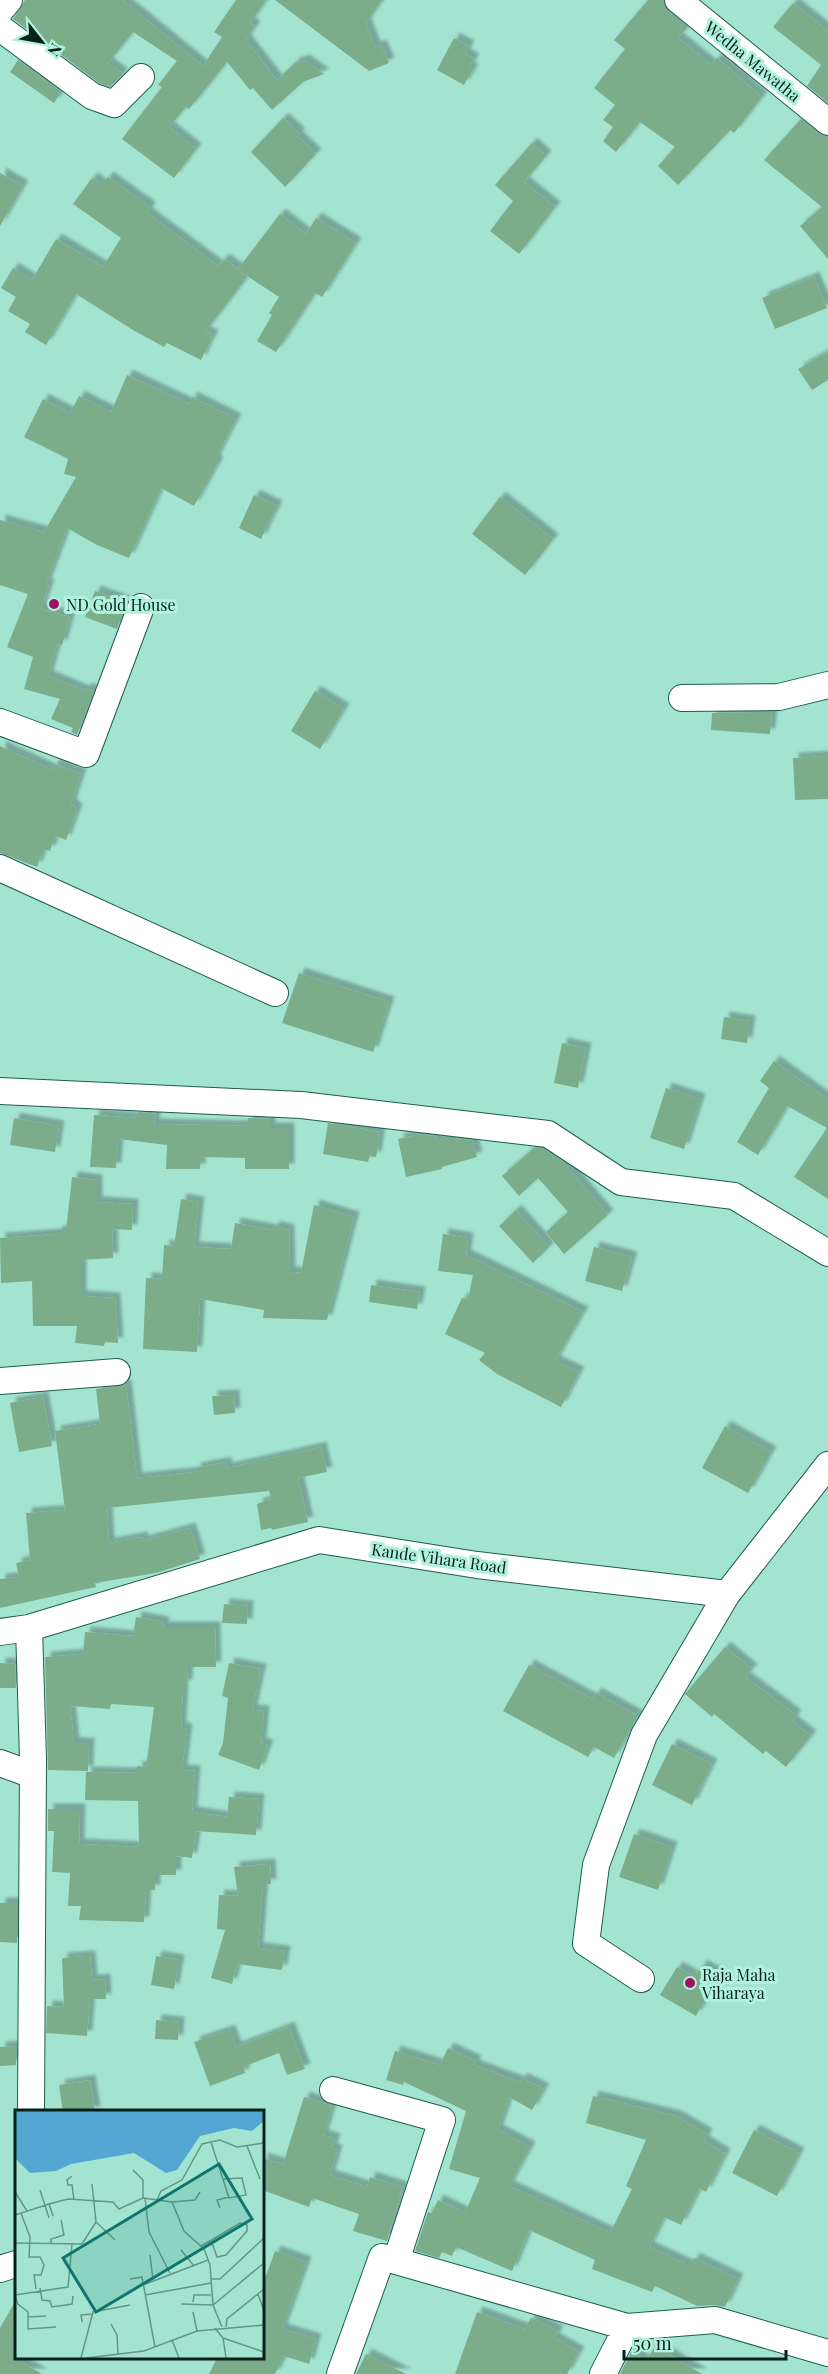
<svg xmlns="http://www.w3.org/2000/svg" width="828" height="2374" font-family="'Playfair Display',serif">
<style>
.building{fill:#7cad8b;filter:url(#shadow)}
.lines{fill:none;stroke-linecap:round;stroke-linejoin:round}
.minor-casing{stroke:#1b5e4e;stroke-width:28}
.minor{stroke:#fff;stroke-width:26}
.poi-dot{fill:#9e1361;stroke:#b0f2de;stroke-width:2}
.labels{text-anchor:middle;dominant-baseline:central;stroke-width:6;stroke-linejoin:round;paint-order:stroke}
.street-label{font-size:16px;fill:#06211a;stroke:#b0f2de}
.poi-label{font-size:16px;fill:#06211a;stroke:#b0f2de;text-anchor:start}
.inset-road{fill:none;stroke:#649688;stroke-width:1.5}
.view{fill:#0f766e;fill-opacity:0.15;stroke:#0f766e;stroke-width:3}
.inset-edge{fill:none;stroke:#06211a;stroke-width:3}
</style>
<defs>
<filter id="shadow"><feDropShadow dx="5.5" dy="-5.5" stdDeviation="1.5" flood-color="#0004"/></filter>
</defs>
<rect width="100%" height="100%" fill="#a3e4d1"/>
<!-- building -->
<path class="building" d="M25,0H122L203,66L222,37L214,32L236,0H266L250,23L255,26L246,40L277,80L295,63L304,60L324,74L303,82L272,110L253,88L250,90L227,62L189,109L186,107L169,127L196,149L174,178L122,139L162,87L158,85L177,61L133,32L108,63L123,74L110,87L99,83L13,19Z
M275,0H382L366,23L375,47L381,45L389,63L369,71Z
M648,0H663L668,11L688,27L678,38L711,65L717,58L762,97L734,133L730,130L678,185L658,166L675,147L640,122L616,152L603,141L613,127L603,120L615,105L594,88L625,49L614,40Z
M793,3L828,31V103L807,86L821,65L773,27Z
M454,38L469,46L465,54L474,59L469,67L473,69L464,85L437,70Z
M18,60L61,92L54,103L10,72Z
M283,118L300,134L297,136L316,154L285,187L251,152Z
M801,119L819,134L828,137V259L800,226L822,207L764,160Z
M532,143L546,156L524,182L555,207L519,254L490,231L513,201L495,185Z
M0,173L23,186L0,226Z
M108,177L150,207L147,213L218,266L224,259L238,269L280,214L306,234L316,218L356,243L322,297L315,293L276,352L257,341L272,315L269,313L279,297L238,270L247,277L205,332L213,335L201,360L167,343L164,347L133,330L76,294L46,345L25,332L30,324L8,311L16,297L1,288L13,268L32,280L56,239L103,267L121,238L73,204L92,178L102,185Z
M814,277L827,308L775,329L762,298Z
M828,352V380L812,390L798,369Z
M127,375L189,404L192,397L236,419L215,460L218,462L194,506L161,488L129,558L97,545L67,528L46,584H49L41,609L70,617L62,645L57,644L48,676L85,691L86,688L94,691L77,735L71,732L73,728L51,719L60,699L24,689L33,657L7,647L28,594L0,585V520L44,532L76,477L64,474L68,459L24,437L43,399L70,413L79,396L111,412Z
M254,495L277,506L261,539L239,528Z
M500,497L553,539L525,575L472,534Z
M95,591L127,602L117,629L85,617Z
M315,691L344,709L320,749L291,731Z
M772,712L770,734L711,730L712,713Z
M0,746L52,770L54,764L81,774L71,804L77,809L66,840L55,836L50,851L43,849L37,867L0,853Z
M828,756V799L795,800L793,758Z
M299,973L389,1002L373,1052L282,1023Z
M724,1017L750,1021L747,1043L721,1039Z
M562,1043L586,1048L578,1088L554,1083Z
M774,1061L828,1100V1199L794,1177L827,1128L787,1106L758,1155L737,1142L769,1088L760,1081Z
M666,1088L700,1099L684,1149L650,1138Z
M138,1112L156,1114L154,1124L248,1126V1118L270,1119V1128H289V1169H245V1158L201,1157L200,1169H166L167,1145L118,1139L116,1168L90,1167L94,1115L137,1118Z
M14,1118L59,1126L55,1152L10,1145Z
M328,1123L380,1132L376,1157L370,1156L368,1162L323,1154Z
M422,1134L435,1136L436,1141L449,1138L472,1140L477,1157L442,1167V1169L406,1177L398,1139Z
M534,1148H543L561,1160L608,1215L564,1254L546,1232L568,1212L538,1178L519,1196L502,1176Z
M72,1177L97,1180V1202L133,1204L132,1230L112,1229L113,1258L81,1260V1296L115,1298L118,1343L105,1342L104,1346L75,1343L77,1326H33L32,1281L1,1283L0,1238L57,1234V1231H66Z
M181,1199L199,1202L194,1247L231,1249L235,1223L273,1230L274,1226L289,1230L290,1272L301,1273L314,1205L354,1217L327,1320L263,1318L264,1310L200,1299L197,1352L143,1349L146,1278L162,1279L164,1245L174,1246Z
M516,1210L549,1247L533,1263L499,1226Z
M443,1234L468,1238L466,1255L583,1312L555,1361L579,1372L561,1407L497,1374L479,1360L485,1353L445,1334L462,1298L468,1299L473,1275L438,1271Z
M594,1247L632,1257L622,1291L585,1281Z
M371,1285L420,1292L417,1309L369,1302Z
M126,1385L137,1478L196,1472L195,1468L226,1462L227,1468L321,1447L327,1472L298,1478L308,1522L272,1530L271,1528L261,1530L257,1504L271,1499L269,1491L107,1508L109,1543L142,1537L143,1541L190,1528L200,1559L156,1573L95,1583L96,1587L0,1608V1579L19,1577L16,1563L30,1560L26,1513L65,1510L55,1431L100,1424L96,1389Z
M234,1395L235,1413L214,1415L212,1396Z
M43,1397L52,1446L19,1452L10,1403Z
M725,1426L771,1452L748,1493L702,1468Z
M224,1604L248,1606L247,1624L222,1623Z
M136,1617L164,1622L163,1627H215L216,1667H188L187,1685H183L181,1728L187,1729L182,1770L195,1771L192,1812L227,1817L229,1797L259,1799L256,1835L196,1831L192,1858L176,1856V1875H155V1890H146L144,1922L79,1920L81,1906H68L70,1873L52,1872L54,1831H48V1809H80L79,1844L139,1847L138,1801L85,1800L86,1772L137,1773V1766L146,1767L154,1707L111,1704L110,1709L70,1706L74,1743H89L88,1771L48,1770L45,1657L83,1654L85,1632L133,1636Z
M725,1647L752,1669L745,1677L796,1715L792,1721L811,1736L786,1767L766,1751L763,1754L714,1714L712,1717L685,1694Z
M0,1663L15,1664L16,1688H0Z
M229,1663L261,1669L252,1710L264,1711L261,1743L268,1745L259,1770L218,1755L223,1743L228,1698L222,1696Z
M529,1665L592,1699L596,1693L638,1716L614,1758L594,1747L588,1757L503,1711Z
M672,1744L712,1764L692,1805L652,1785Z
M634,1834L672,1847L658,1890L619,1877Z
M270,1864L271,1884L263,1885L258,1948L285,1951L282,1970L237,1964L232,1984L211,1978L225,1930L217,1929L219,1895L238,1896L234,1867Z
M0,1903H17V1943L0,1942Z
M90,1956L92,1980L105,1979L106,1999H90L87,2036L46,2033L47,2006L64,2007L62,1958Z
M156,1956L179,1960L174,1989L151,1985Z
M702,1965L719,1975L696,2016L660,1995L677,1967L695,1977Z
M156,2020L179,2022L178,2040L155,2039Z
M289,2027L305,2069L287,2075L279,2053L243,2067L245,2073L210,2086L194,2042L230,2030L236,2047Z
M16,2046V2065L0,2066V2047Z
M448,2048L476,2061L474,2065L520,2082L522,2078L544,2089L532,2110L509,2097L498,2130L530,2147L509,2186L610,2233L632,2189L626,2186L646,2140L586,2123L593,2096L676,2116L707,2134L704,2141L725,2154L706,2192L699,2188L681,2225L664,2217L649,2247L690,2266L694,2258L738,2279L725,2307L714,2305L697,2306L655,2286L652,2292L592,2269L595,2260L529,2230L512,2271L456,2247L452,2256L442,2252L439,2258L415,2251L428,2212L432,2213L438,2200L465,2213L480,2178L449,2169L466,2111L404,2082L403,2085L386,2080L395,2051L440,2065Z
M90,2080L95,2112H63L59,2085Z
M304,2097L332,2106L323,2135L335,2139L332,2148L337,2151L330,2175L367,2187L370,2177L402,2187L387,2241L353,2231L359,2214L312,2198L309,2207L262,2190V2158L283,2164Z
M754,2130L799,2153L777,2196L732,2173Z
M275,2251L306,2262L282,2329L316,2339L309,2364L284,2356L275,2374H209L217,2358H262V2286Z
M16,2300V2359L42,2374H0V2328Z
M477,2312L525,2329L531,2318L558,2331L554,2338L579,2352L567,2374H455Z
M655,2346L702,2374H620L631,2352L646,2361Z
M366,2354L406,2374H356Z"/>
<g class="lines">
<!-- minor casing -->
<g class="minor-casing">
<path id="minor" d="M678,0L828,122
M0,11L9,0
M0,28L92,96L114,104L141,77
M682,698L779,697L828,685
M0,722L86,754L141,607
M0,868L275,993
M0,1091L301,1105L548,1134L621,1182L734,1196L828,1253
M0,1381L117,1372
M29,1628L33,1759L31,2112
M0,1632L29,1628L319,1540L477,1565L727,1594L828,1465
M0,1763L33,1775
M641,1979L586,1943L596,1865L644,1735L727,1594
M333,2090L442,2120L396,2261
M0,2269L16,2264
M340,2374L382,2257L627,2327L715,2320L828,2353
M603,2374L627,2327"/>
</g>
<!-- minor -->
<use href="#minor" class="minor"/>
</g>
<!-- markers -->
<g class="poi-dot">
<circle cx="54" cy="604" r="6"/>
<circle cx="690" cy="1983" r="6"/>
</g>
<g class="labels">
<!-- street labels -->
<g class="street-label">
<text transform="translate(753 61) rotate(39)">Wedha Mawatha</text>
<text transform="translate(439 1558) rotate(8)">Kande Vihara Road</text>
</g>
<!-- poi labels -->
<g class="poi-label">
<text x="66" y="604">ND Gold House</text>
<text x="702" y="1974">Raja Maha<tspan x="702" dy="18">Viharaya</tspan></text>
</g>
</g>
<!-- overview -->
<g transform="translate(15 2110)">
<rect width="249" height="249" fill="#a3e4d1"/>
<path d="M0,1H249V11L237,21L219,18L185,26L162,60L151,63L119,43L56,54L41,61L15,63L0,48Z" fill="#53a7d2"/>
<path class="inset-road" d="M196,32L214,88L231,85L227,68L209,69M232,36L245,69M118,60L128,70V88M57,66L52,70L53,75H57L59,90M25,80L34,108M0,82L12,101M130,88L134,122L155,163M142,90L157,92L169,121L189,139L195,155L198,195L207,217M157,92L180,90L185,82M34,94L53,89L98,92L104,99L128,88L142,90L146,81L167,70L187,34L205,30L222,37L249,33M205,98L202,90L214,87M6,103L15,127L14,147H25L29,155L26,165H19L21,179M0,105L34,94L38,106M81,112L100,130M0,133L67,134L81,112L77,74M36,134V129L49,125L46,110M186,136L195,131L225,113L232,115V121L211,145L202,147L196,130M166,140L179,156M135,145L138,170M115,169L127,167L140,237M196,169H205L249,128M128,175L193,150M25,178L27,190L35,191L37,197L57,194L58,186M243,184L249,201M0,185L53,177L57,134M130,185L196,173M0,186L3,194L13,202V219L41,217M178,192L179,185H196M166,194L198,195L249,153M178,202L182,221M13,207L31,206M67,212L66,205L78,204M96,214L102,225L103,245M211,217L212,209L249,179M200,218L208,228L249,242M208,228L211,248M157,230L164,248M66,248L78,202L115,195M71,248L129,241L182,221L249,215"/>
<path class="view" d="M204,54L237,109L81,202L48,148Z"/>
<rect width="249" height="249" class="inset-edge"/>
</g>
<!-- north arrow -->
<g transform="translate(42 42) rotate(121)" stroke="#b0f2de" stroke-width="4.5" paint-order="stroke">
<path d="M0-4.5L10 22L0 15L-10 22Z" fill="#06211a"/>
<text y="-9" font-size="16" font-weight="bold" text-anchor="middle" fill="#06211a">N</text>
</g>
<!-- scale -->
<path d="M624 2350v9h162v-9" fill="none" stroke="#06211a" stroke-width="3"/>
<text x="633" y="2350" font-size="18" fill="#06211a" stroke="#b0f2de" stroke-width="4.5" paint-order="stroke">50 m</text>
</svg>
